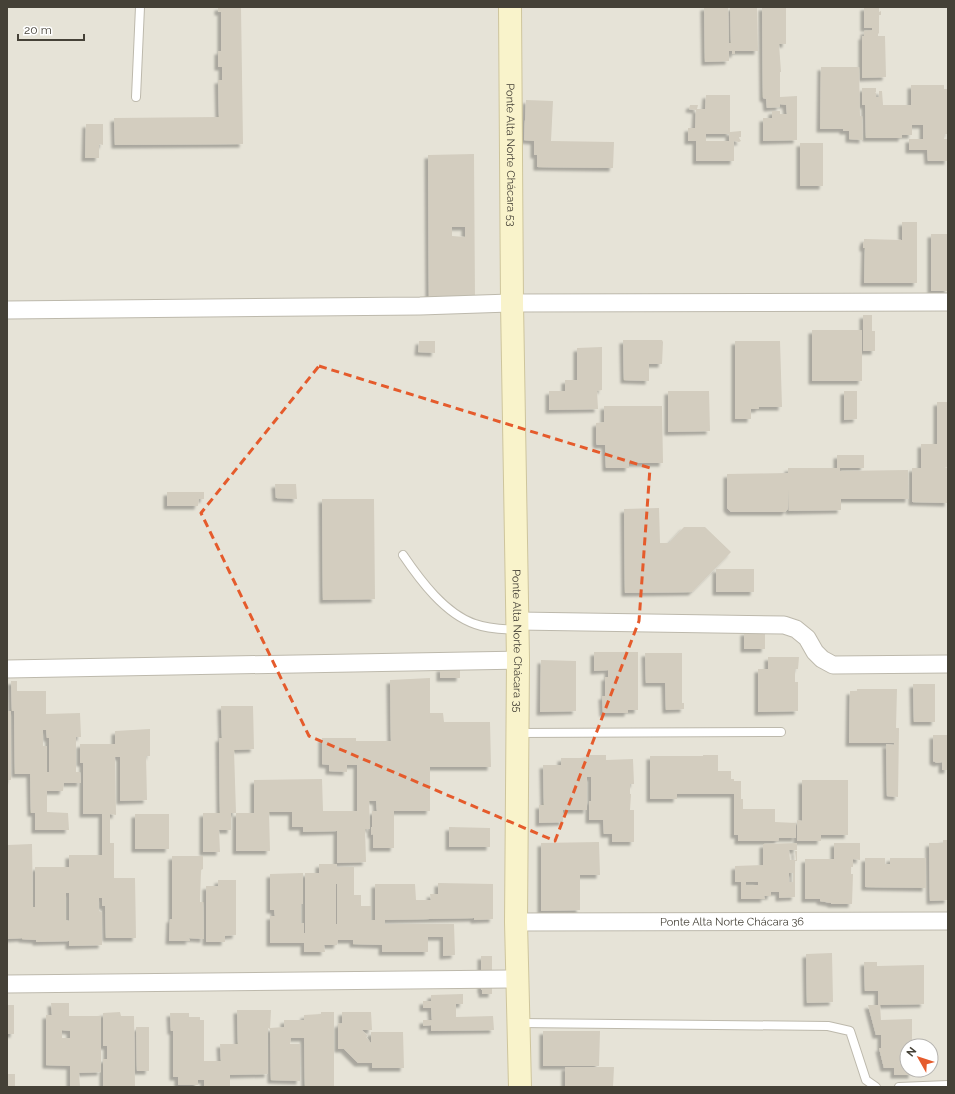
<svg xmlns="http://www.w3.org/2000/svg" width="955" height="1094" font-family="Raleway,sans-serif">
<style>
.residential{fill:#e6e3d7;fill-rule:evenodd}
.building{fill:#d3cdbf;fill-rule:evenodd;filter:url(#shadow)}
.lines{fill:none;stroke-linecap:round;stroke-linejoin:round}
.lane-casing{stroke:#bdb9ac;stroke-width:10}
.street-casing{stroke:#bdb9ac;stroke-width:19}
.secondary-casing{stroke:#cec59c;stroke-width:24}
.lane{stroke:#fff;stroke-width:8}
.street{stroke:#fff;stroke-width:17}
.secondary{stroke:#f9f3cb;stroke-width:22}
.marked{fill:none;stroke:#e55b2c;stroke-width:3;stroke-dasharray:8 5;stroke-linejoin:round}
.labels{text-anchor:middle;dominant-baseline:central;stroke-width:3.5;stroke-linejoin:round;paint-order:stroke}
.street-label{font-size:11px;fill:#454137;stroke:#fff}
</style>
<defs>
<filter id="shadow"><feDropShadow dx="-3.5" dy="3.5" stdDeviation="1" flood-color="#0004"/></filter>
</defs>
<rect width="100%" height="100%" fill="#f2f0e8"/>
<!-- residential -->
<path class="residential" d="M7,7H948V1087H7ZM907,1046H931V1070H907Z"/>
<!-- building -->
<path class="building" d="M218,7H241L243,144L115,145L114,118L219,117L218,80H222V67H218V51H221V12H218Z
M704,7H728L729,43H731L730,7H757L758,51H735V54H732V51H729V61L705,62Z
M762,7H786V44H779L781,72H780V97L797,96V140L763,141V118H772V111H780V114H787L786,105L780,104V107L767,108L766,99L763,98Z
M864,7H879V12L881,11V15H879V34L878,33V36H885L886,77L862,78V36H864V31L872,30V28H864Z
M821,67H859L860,116H862L863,140L849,139V131H843V129H820Z
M911,85H944V89H948V134H945L944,139H948V161H928L927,150H909V139H923V125H912V135H902V138H866L865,105H862V88H876V92L875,93H876V97H879V91H882L883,105H911Z
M706,95H730V132L741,131V137H739V138L741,141L739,142L734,141V161H696V141H688V128H695L696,110L689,109L690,105H698L697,109H705ZM706,134H729V141H706Z
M526,100L553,101L551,141L614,142L613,168L537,167V155H534V141L524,140Z
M86,124H103V145L99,144V158H85Z
M800,143H823V186H800Z
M474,154L475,301L429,302L428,155ZM452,227H465V237L452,236Z
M902,222H917V283H864L865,248H863V242H864V239L902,240Z
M931,234H948V291H931Z
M863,315H872V331H875V351H863Z
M812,330H862V381H812Z
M623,340H662L663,342L662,364H649V381L624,380Z
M419,341H435V353L418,352Z
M735,341H780L782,407H759V409H751V419H735Z
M602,347V390L597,391L598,409L549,410V391H565V380H577V348Z
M668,391H709L710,431L668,432Z
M844,391H857V419L844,420Z
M937,402H948V467L944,468H948V503L912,502V468H921V444H937Z
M604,406H662L663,463H629V468H606L605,445H597L596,442V423L604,422Z
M837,455H864V468H840V471L908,470L909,499H841V510L789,511L788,490V509L785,512H731L727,508V474L788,473V468H837Z
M275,484H296L297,499L276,498Z
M167,492H204V499H199L198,506H167Z
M322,499H374L375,599L323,600Z
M659,508L660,543H669L684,527H705L731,552L692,592L625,593L624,509Z
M716,569H754V592H716Z
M744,632H765V649H744Z
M594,652H638V710H628V713H603L602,696H605V677H608V670L594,671Z
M645,653H682V703H684V709L666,710L665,683H646Z
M768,657H799L798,669H795V682H798V711L758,712V669H768Z
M541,660L576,661V711L540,712Z
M440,668L460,669V678H440Z
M430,678V713H443L444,722H490L491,767H430V811H394V848H373V834L371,835V827H372V811H377L376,801H369L370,829H365L366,862L337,863V831L303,832V827H292V812H269L270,851H236V813H231V830H219L220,852H203V813H220L219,738H222L221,706H253L254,749L234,750L236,813H254V780L322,779L323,811H357V765H347V772L329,771V765L322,764V738H356V741H391L390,680Z
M11,681H17V691H46V714L80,713L81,737H76V772H80L81,783H64L63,791H47V812L68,813L69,830H35V813H31L30,774H15L14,711H12ZM43,730H46L47,738H49V772H47V746H43Z
M913,684H935V722H914Z
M857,689H897L896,728H899L898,797L887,796L886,744L894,745V743H849L850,691H857Z
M7,711H11V780H7Z
M150,729V756H146L147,800L120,801V757H115L116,815L110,814V843H114V878H135L136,938H106L105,906H102V898H99V911L102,912V945L69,946V941L36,942V940L22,939V938L7,939V845L32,844L33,907H35V867H69V855H102V814H83V763H80V744H115V731ZM66,893H69V921L66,920Z
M933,735H948V770H942V762L937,763L933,761Z
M586,755H606V760L633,759L634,784H630V794H631L630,810H634V842H612V834H604L603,820H589V801H591V777H587V810H563V822L539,823V805H544L543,765H561V758H586Z
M703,755H718V771H731V779H734V781H741V799H743V809H775V822L796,823V838H779L778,841H738V835H734V794H677V799H650V756H703Z
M802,780H848V835H821V841H797V820L802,821Z
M135,814H169V849H135Z
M449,827L490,828V847H449Z
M943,840H948V900L930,901L929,843H943Z
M599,842L600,875H580V910L541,911V843Z
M797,843V850H789L790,860H796L795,851H797V861H795V897L779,898V892H771V896H764L765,899H741V882H735V866L763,865V844ZM789,873H793V882H789ZM746,882H758V885H746Z
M834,843H860V860L853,859V867H851V874H853L852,904H831V903L820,901V899H805V859H834Z
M172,856H203V869L201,870L200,902H203L204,939L189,938L190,941H169L170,919H172Z
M865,858H885V864H890V858H926V888L865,887Z
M319,864H337V867H354V895H361V906H371V920H375V884H415L416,900H431L430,894H438V883L493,884V919L474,920V918L385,920V924H454L455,955L443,956V937H428V952H382V945L353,944V940H338L337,945H324L325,952H304V943H270V916H275L274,910H270V874L303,873V904H301V923H304V933H305V873H319ZM336,884H337V924H336Z
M218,880H236V935L225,936V942H206V886H218Z
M832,953L833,1002L807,1003L806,954Z
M481,956H492V975L489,977L488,988H492V994H482V990H481Z
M864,962H877V966L924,965V1004L880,1005L881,1020L912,1019V1044H910V1046H907V1070H912V1075H894V1068H884L879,1048H881V1035H876L868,1005H878V991H865Z
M463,994V1004H456V1017L493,1016L494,1030L431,1031V1025L423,1026V1020H432L431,1008H423V1001H431V995Z
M51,1003H69V1016H101V1072L79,1073L80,1087H70V1066L46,1065V1015H52ZM62,1030L70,1031V1038H62Z
M7,1005H14V1034H7Z
M237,1010H271L270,1029L268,1028V1074L230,1075V1087H204V1080H198V1085H178V1077H173V1031H171L170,1013H189V1017H200V1020H204V1061H221L220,1044H238Z
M120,1012L121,1016H134L135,1087H103V1059H107V1046H103V1013Z
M321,1012H334V1087H305L304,1038H291L290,1044H300V1081L271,1080L270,1028L284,1027V1020H304V1015L321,1014Z
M342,1012H371L372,1030H362L368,1036L366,1037L371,1043V1032H403L404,1068H372V1063H358L344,1049H338V1024L342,1023Z
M136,1027H149V1071H137Z
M543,1031H600L599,1066H543Z
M565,1067H614L613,1087H565Z
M7,1074H15V1087H7Z"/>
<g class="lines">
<!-- lane casing -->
<g class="lane-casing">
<path id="lane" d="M136,97L140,7
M403,555C420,580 445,614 475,624C488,629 503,629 517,630
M518,733L781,732
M519,1023L828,1026L850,1031L866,1080L876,1087
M899,1087L948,1085"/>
</g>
<!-- street casing -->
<g class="street-casing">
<g id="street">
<path d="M7,310L420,306L512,303L948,302"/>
<path d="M518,621L784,625L796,629L807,638L815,652L822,659L833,665L948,664"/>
<path d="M7,669L518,660"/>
<path id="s1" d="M516,922L948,921"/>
<path d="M7,984L518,979"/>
</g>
</g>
<!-- secondary casing -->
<g class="secondary-casing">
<g id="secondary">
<path id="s2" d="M510,7L512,303L518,660L516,922L520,1087"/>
</g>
</g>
<!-- lane -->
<use href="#lane" class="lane"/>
<!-- street -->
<use href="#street" class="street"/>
<!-- secondary -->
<use href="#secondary" class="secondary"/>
</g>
<!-- marked area -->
<path class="marked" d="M319,366L650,468L639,621L555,841L309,736L201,513Z"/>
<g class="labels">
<!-- street labels -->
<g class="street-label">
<text stroke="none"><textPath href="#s2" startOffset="148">Ponte Alta Norte Chácara 53</textPath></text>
<text stroke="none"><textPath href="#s2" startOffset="634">Ponte Alta Norte Chácara 35</textPath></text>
<text stroke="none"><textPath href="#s1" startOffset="216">Ponte Alta Norte Chácara 36</textPath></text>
</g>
</g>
<!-- border -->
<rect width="955" height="1094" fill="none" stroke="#454137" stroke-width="16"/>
<!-- north arrow -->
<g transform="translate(919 1058) rotate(309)"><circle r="19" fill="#ffffff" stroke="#b5b3af"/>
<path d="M0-3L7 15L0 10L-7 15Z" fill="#e55b2c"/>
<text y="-6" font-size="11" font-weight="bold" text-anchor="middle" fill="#454137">N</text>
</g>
<!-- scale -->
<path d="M18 34v6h66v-6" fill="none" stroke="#454137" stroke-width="2"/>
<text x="24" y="34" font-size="12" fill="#454137" stroke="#ffffff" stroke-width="3" paint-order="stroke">20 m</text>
</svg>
